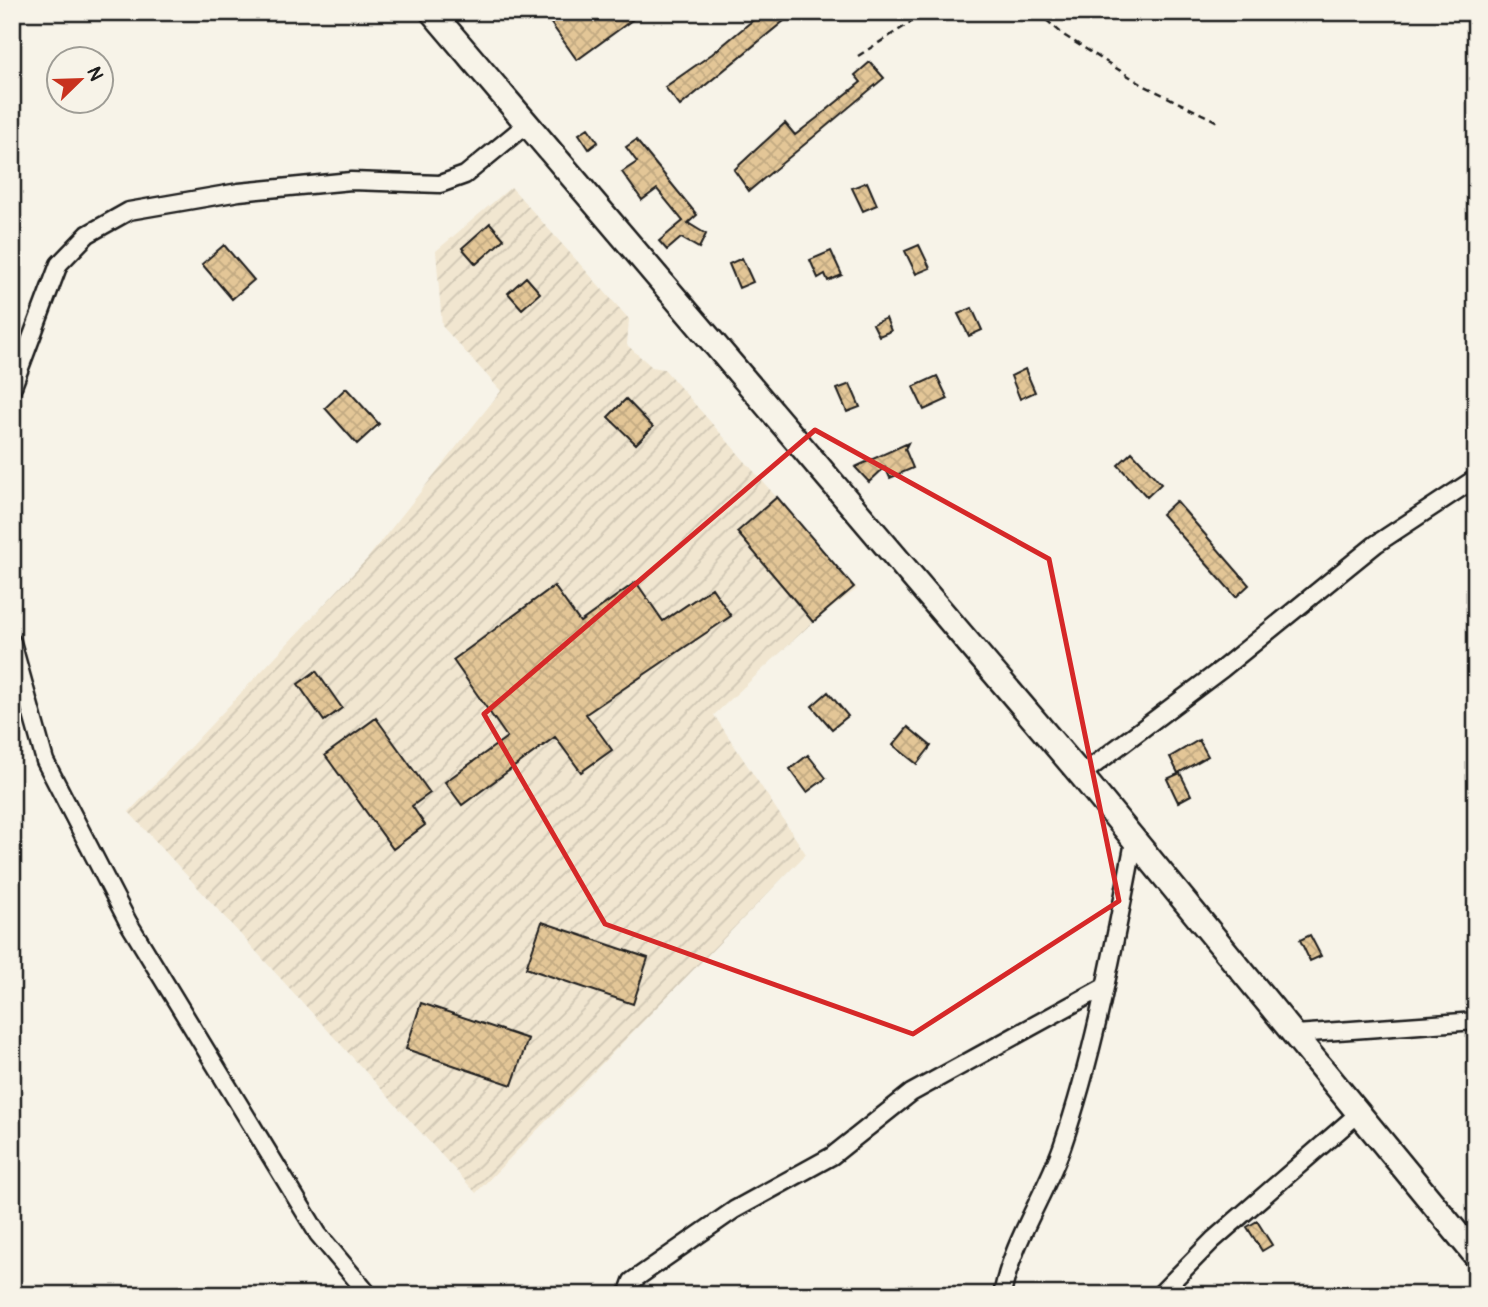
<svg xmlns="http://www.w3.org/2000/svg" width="1488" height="1307" font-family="Pangolin,sans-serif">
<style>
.industrial{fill:url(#industrial-furrows)}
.building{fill:url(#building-cross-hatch);stroke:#1c1c1c;stroke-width:2}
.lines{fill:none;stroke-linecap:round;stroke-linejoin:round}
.street-casing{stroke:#1c1c1c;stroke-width:21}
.secondary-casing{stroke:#1c1c1c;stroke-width:28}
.path{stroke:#1c1c1c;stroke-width:2.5;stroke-dasharray:7 5;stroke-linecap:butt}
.street{stroke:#f7f3e8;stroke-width:16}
.secondary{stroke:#f7f3e8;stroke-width:23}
.marked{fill:none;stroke:#d62828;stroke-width:5;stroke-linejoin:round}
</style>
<defs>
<pattern id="industrial-furrows" width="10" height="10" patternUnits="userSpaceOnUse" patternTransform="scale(1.75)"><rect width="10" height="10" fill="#f1e6d0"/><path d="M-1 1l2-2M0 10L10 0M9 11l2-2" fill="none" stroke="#cec5b2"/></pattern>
<pattern id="building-cross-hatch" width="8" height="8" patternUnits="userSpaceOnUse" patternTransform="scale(1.75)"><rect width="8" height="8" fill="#e3c697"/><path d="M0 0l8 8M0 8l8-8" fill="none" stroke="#c2aa82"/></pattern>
</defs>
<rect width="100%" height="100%" fill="#f7f3e8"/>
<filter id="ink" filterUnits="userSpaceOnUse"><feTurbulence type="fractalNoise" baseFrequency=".0143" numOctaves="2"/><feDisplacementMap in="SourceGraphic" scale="14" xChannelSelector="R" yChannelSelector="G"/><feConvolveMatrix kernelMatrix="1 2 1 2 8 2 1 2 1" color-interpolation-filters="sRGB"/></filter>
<g filter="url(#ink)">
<!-- industrial -->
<path class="industrial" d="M511,187L629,319L627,345L652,367L664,369L857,589L813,622L714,715L806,854L476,1193L129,812L367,559L501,391L442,326L436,251Z"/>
<!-- building -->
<path class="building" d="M543,12H643L577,60Z
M763,12H779L785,20L680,106L665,87L712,54Z
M870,62L884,78L749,191L734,170L785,123L795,135L817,118L861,82L855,75Z
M588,128L598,142L589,149L579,134Z
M636,140L697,215L688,223L706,234L699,248L681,238L667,250L659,241L683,221L657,189L642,200L622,172L637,162L626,147Z
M867,182L877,205L863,211L852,188Z
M490,223L504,239L476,264L462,248Z
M224,245L254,280L232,299L202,264Z
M919,245L930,268L916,274L905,251Z
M831,251L842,275L828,281L825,274L818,278L810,260Z
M742,258L753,282L739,288L729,264Z
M526,277L540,293L522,309L508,293Z
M972,308L982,330L969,336L958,314Z
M886,318L891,331L879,336L873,324Z
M1025,369L1035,392L1020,399L1011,376Z
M937,376L948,399L924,410L913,387Z
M850,384L860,407L847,412L837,389Z
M346,388L379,424L357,444L325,408Z
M626,399L653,427L636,444L608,417Z
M908,443L905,449L913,468L890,478L885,467L869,482L855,467Z
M1132,452L1161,484L1147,497L1118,465Z
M777,497L854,587L813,622L737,532Z
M1176,501L1249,585L1236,597L1162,514Z
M636,582L663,621L712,588L731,616L586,714L612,750L581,772L555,737L462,805L445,782L507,737L453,660L554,586L580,622Z
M316,671L342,708L324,721L298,684Z
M828,692L848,716L832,729L812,706Z
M376,718L430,793L412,806L425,825L393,849L325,755Z
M908,727L931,746L917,764L893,745Z
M1199,740L1208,756L1178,773L1170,757Z
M808,755L826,778L807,792L790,769Z
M1180,773L1191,795L1178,802L1167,779Z
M542,922L648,958L633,1004L526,968Z
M1310,935L1321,956L1310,961L1300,940Z
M421,1003L528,1039L512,1085L406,1049Z
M1257,1221L1272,1245L1262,1251L1247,1227Z"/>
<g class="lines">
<!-- street casing -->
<g class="street-casing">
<path id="street" d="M12,389L59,264L88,234L129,211L239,192L351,181L440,184L465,175L527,124
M12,642L45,761L128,922L318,1234L369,1295
M1081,775L1222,669L1376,544L1476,478
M1296,1034L1476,1021
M627,1295L632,1281L734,1210L832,1156L911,1093L1104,987
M1002,1295C1012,1242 1044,1197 1062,1147C1096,1048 1114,944 1134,842
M1159,1295L1213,1240L1359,1113"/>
</g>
<!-- secondary casing -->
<g class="secondary-casing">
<path id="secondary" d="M432,12L1081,775L1476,1256"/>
</g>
<!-- path -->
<path class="path" d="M1037,12L1065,36L1143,85L1220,123
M1456,12L1460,21
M858,56L927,12"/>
<!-- street -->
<use href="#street" class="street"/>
<!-- secondary -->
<use href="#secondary" class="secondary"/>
</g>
</g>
<!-- marked area -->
<path class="marked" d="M815,430L1049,559L1119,901L913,1034L605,924L484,714Z"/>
<!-- margin -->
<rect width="1488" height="1307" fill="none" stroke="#f7f3e8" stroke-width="42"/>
<rect x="21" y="21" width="1446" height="1265" fill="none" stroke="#1c1c1c" stroke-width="2.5" filter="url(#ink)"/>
<!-- north arrow -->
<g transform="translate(80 80) rotate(67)"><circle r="33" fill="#f7f3e8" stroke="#9f9d96" stroke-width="2"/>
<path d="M0-5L12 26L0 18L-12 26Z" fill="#c8321e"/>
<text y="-10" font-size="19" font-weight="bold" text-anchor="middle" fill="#1c1c1c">N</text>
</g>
</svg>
